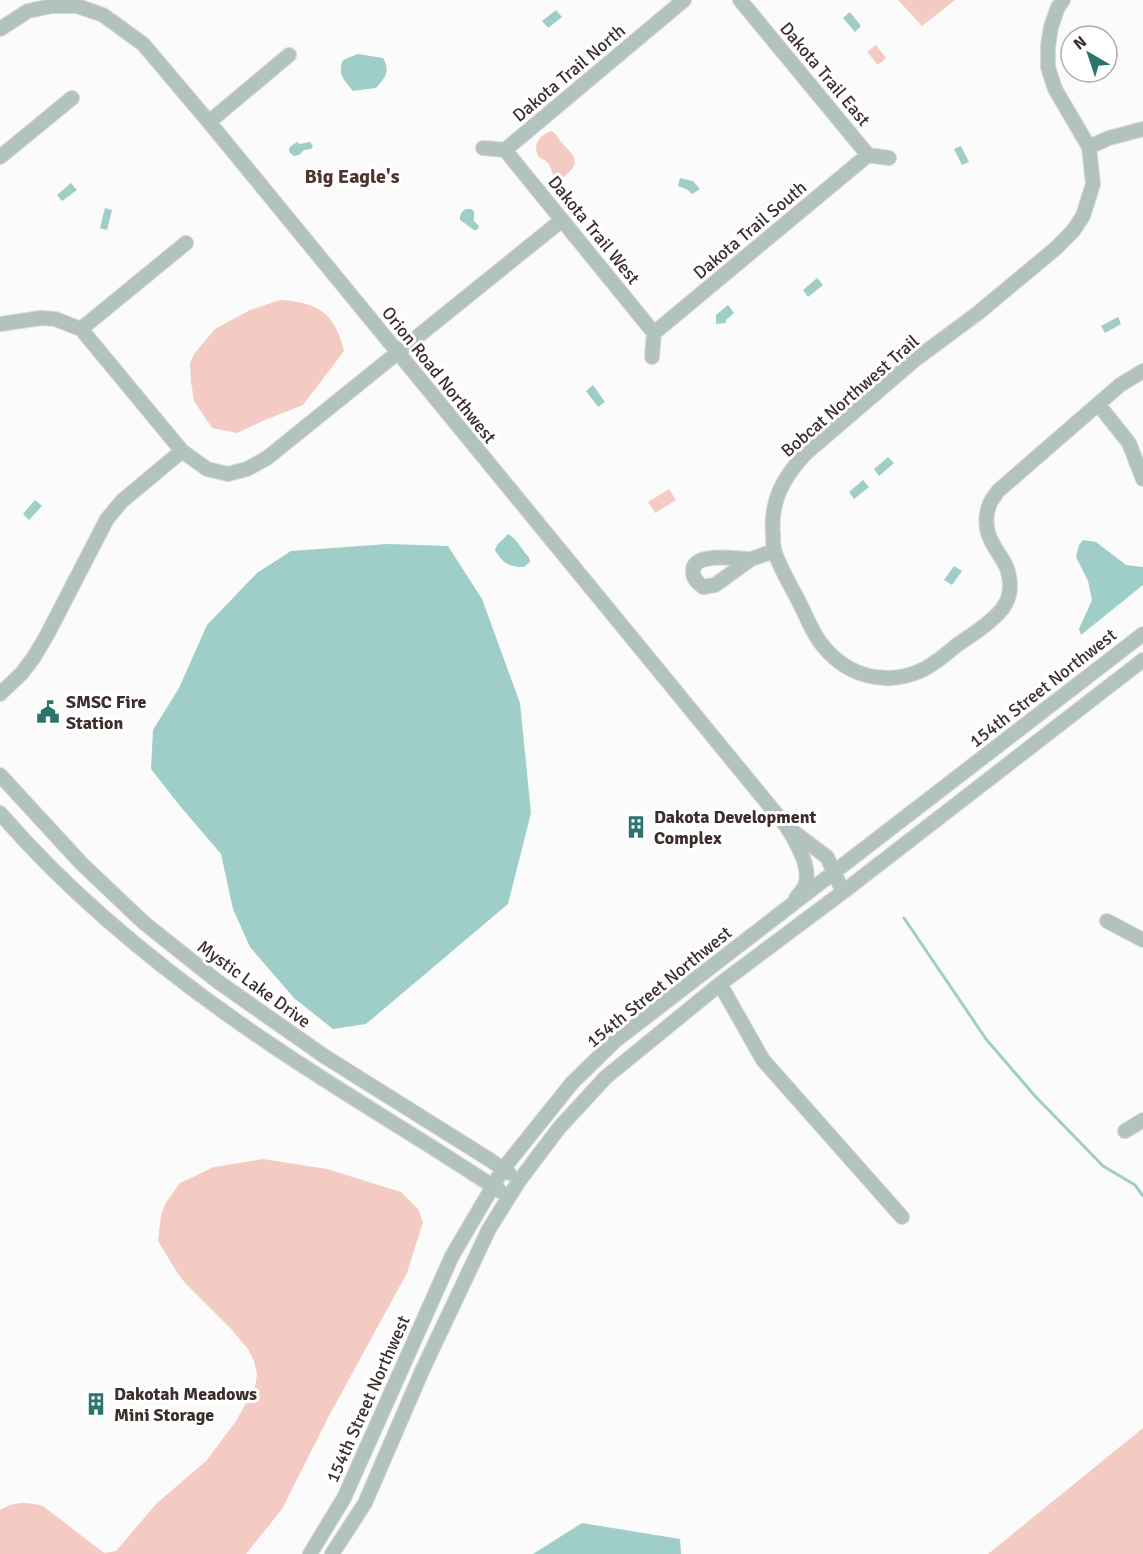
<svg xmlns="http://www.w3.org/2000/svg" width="1143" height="1554" font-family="Signika,sans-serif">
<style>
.green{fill:#f4cbc3}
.water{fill:#9ecec7}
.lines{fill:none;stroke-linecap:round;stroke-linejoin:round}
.stream{stroke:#9ecec7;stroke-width:3}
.minor-casing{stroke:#d8d6d6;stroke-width:16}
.minor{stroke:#b1c2bf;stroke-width:14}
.labels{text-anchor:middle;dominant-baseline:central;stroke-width:6;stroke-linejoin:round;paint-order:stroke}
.street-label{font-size:18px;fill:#3b2e2b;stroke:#fff}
.poi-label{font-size:18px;font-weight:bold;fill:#3b2e2b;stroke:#fff;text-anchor:start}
.neighbourhood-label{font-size:20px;font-weight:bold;fill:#4f342f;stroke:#fff}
</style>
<rect width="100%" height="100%" fill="#fbfbfb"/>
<!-- green -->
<path class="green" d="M898,0H955L922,26Z
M876,45L886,58L878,65L867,52Z
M552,131C557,135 558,138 561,142C571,153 583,161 567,174C562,179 560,180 554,178C552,173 552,168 548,163C545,159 539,159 537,154C533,143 542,133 552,131Z
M280,300C318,302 335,313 344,351L303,405L265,420L237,433L212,428L194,401L191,382L190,363L194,354L215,329L250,310Z
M669,489L676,500L655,513L648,502Z
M263,1159L327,1169L401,1192L418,1209L423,1222L407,1273L330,1414L282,1509L246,1554H0V1510C14,1501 28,1502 43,1506L104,1553L116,1551L157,1503L206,1461L236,1421L255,1387L257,1374L254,1361L248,1349L232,1330L186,1284L178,1274L158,1241L161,1216L165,1204L180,1183L214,1167Z
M1143,1428V1554H988Z"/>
<!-- water -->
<path class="water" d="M556,10L562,17L548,28L542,21Z
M850,12L861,26L855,32L843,18Z
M358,54L383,58C391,72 385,77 376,88L353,91C344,80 337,74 343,60Z
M297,142L300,144L310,142L313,146L311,149L304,150L299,155L294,156L290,153L289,149L291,146Z
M961,146L969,162L962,165L954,149Z
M680,178L693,181L700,189L692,194L688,190L678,186Z
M71,183L77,190L62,201L57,195Z
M105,208L112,210L107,230L100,228Z
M466,209H472L474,212V221L478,225L479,227L477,230H474L460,220C460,214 461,212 466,209Z
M817,278L823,285L808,297L803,290Z
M728,305L734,313L726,320V323L716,324V315Z
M1118,317L1121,324L1105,333L1101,326Z
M593,385L605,402L598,407L586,391Z
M888,457L894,463L879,476L874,469Z
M863,480L869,487L854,499L849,492Z
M35,500L42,506L29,520L23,514Z
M508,534C518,539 521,550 529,557L530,562L524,567C508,567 503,563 495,550L497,545Z
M1083,540L1096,542L1126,565L1143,567V585L1081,635L1079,629L1092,600L1088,581L1076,557L1079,545Z
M388,544L448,546L482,599L520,703L531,813L508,904L366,1024L333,1029L294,998L250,947L233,909L221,854L180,806L151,769L153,730L179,688L207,625L257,573L291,551Z
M954,566L962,571L952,585L944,580Z
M582,1523L680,1539L681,1554H533Z"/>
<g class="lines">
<!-- stream -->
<path class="stream" d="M904,918L986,1039L1035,1096L1103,1166L1135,1185L1143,1196"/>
<!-- minor casing -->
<g class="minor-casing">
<path id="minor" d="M740,0L868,155L889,158
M1063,0L1058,7L1051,27L1048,46V67L1055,89L1089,147L1093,184L1083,216L1073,231L1055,249L978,313L916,359L805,454C783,478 770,501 773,535C773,541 773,547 775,553C781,570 791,586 799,602C806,615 811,630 820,642C844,675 883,687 920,671C934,665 946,654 957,645C973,634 991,623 1003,608C1007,602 1010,594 1010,587C1010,560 995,555 988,533C986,525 986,514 989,506C990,501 995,496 998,491L1120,385L1143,371
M0,29L28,11L52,6H77L103,15L143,44L209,122L787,827C796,843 812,867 805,886C803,890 799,894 796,898
M209,122L289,55
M1089,147L1109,138L1143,129
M483,148L505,150
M505,150L654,333
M505,150L684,0
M0,157L72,98
M0,324L41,318L55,319L81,329L182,451L207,469L228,474L247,469L267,458L562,220
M81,329L186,243
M654,333L868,155
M652,357L654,333
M1098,404L1129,443L1143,479
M751,559C737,559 692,551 693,572C693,579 698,583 703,587L715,585L751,559L774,551
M0,694L22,673L34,657L47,635L107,519L122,501L182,451
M0,775L81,863L143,922L217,981L324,1056L490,1160L509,1173
M0,813C76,901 176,981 273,1046C347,1096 425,1141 500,1191
M791,830L827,857L843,892
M1107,921L1143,940
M720,984L763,1060L902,1217
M1125,1131L1143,1120
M310,1554L344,1498L452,1256L503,1169L572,1083L615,1041L1143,634
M332,1554L365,1503L422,1371L489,1229L519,1181L559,1128L606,1077L720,984L843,892L1143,660"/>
</g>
<!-- minor -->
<use href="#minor" class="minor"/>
</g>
<!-- icons -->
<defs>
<g id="civic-bare" transform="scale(1.8)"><path d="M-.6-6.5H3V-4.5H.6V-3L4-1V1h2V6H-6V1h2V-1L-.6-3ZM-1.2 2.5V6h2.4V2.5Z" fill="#2d746c" stroke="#fff" stroke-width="2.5" paint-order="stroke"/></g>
<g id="building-bare" transform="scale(1.8)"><path d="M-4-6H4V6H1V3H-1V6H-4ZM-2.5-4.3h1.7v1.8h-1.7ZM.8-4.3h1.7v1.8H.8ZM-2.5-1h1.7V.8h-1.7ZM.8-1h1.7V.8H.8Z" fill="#2d746c" stroke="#fff" stroke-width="2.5" paint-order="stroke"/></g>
</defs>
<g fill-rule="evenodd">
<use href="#civic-bare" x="48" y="712"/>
<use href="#building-bare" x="636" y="827"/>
<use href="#building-bare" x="96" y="1404"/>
</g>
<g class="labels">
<!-- street labels -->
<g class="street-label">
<text transform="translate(569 73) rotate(-40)">Dakota Trail North</text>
<text transform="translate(825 74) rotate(50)">Dakota Trail East</text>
<text transform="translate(594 230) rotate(51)">Dakota Trail West</text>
<text transform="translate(750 230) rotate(-40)">Dakota Trail South</text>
<text transform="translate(439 375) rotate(51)">Orion Road Northwest</text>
<text transform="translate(850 396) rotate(-41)">Bobcat Northwest Trail</text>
<text transform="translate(1043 688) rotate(-38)">154th Street Northwest</text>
<text transform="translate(254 984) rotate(36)">Mystic Lake Drive</text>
<text transform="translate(659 987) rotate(-39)">154th Street Northwest</text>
<text transform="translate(368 1399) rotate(-66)">154th Street Northwest</text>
</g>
<!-- poi labels -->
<g class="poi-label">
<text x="66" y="702">SMSC Fire<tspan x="66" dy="21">Station</tspan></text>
<text x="654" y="817">Dakota Development<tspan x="654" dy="21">Complex</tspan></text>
<text x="114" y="1394">Dakotah Meadows<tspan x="114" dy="21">Mini Storage</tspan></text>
</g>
<!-- neighbourhood labels -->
<g class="neighbourhood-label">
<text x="352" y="176">Big Eagle's</text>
</g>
</g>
<!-- north arrow -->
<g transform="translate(1089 54) rotate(321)"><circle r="28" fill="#ffffff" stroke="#b1abaa" stroke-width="1.5"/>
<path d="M0-4.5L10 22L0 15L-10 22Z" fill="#2d746c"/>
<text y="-9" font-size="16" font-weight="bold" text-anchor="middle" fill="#3b2e2b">N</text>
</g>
</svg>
